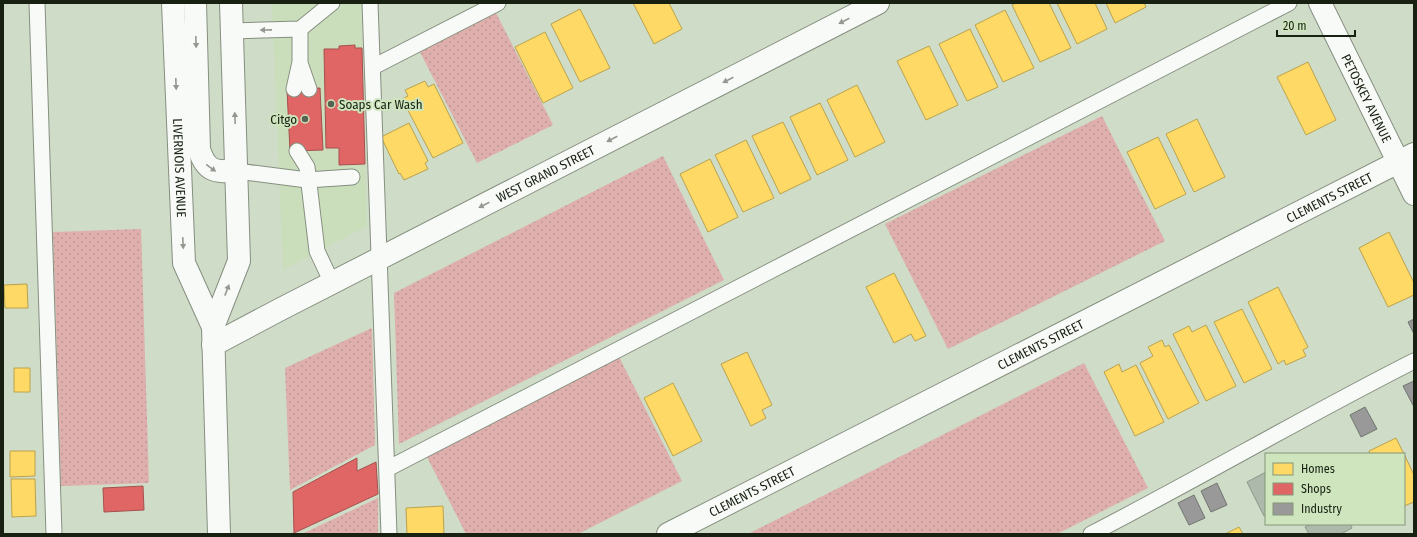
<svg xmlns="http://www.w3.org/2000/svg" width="1417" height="537" font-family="'Fira Sans Condensed',sans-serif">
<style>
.built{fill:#cadebb}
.green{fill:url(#green-dots)}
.homes{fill:#ffd966;stroke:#baa24d}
.shops{fill:#e06666;stroke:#a4514d}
.industry{fill:#999;stroke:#727570}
.building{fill:#adbaab;stroke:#8b9789}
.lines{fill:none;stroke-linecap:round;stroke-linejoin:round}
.service-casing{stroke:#868f80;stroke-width:17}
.minor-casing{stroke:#868f80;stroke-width:24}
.secondary-casing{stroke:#868f80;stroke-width:24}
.service{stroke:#f8faf7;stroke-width:15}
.minor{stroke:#f8faf7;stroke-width:22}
.secondary{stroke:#f8faf7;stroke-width:22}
.oneway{fill:#939890}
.poi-dot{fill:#586251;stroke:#cee5be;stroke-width:1.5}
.labels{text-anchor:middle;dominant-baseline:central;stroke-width:4;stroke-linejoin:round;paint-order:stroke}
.street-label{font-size:13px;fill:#182012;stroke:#cee5be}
.poi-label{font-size:13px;fill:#182012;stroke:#cee5be;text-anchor:start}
</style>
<defs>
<pattern id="green-dots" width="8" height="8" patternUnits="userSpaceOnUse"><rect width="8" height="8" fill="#deafac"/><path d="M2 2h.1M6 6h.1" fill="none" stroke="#be9693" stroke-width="1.8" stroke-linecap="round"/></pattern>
</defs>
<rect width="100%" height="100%" fill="#cfdcc7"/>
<!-- built -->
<path class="built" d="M272,3H361L367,226L283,270Z"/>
<!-- green -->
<path class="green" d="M496,13L553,125L477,163L420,52Z
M1102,116L1165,241L948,349L885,224Z
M663,156L724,280L399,444L394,293Z
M141,229L149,483L61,486L53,232Z
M372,328L375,445L290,490L285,368Z
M619,357L682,481L578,534H466L426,455Z
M1084,363L1148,488L1057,534H748Z
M378,498V534H302Z"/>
<!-- homes -->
<path class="homes" d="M633,3H669L682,29L654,44Z
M1016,3H1049L1071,48L1040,62L1012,5Z
M1057,3H1095L1107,29L1077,44Z
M1106,3H1144L1146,7L1115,23Z
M580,9L610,68L580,82L551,24Z
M1005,10L1034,68L1003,82L975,25Z
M970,29L998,87L967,101L939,44Z
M545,32L573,88L543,103L515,47Z
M929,46L958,105L926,120L897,61Z
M1308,62L1336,120L1306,135L1277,77Z
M425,81L428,87L434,84L463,143L433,158L402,99L408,96L405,90Z
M857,85L885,142L855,157L827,100Z
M820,103L848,160L817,175L790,117Z
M1197,119L1225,177L1194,192L1166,134Z
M783,122L811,179L780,194L752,136Z
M409,123L428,161L425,163L428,169L404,180L400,173L399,174L381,137Z
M1158,137L1186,194L1155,209L1127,152Z
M746,140L774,198L743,212L715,155Z
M710,159L738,217L708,232L680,174Z
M1389,232L1414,283V295L1388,307L1359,248Z
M894,273L926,336L915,341L911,334L894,343L866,287Z
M27,284L28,308H5L4,285Z
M1278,287L1308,347L1303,350L1306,356L1286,365L1284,360L1278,364L1248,302Z
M1242,309L1272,369L1244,383L1214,322Z
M1206,325L1236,386L1206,401L1173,334L1189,326L1192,332Z
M1162,340L1165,347L1169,345L1199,403L1168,419L1140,363L1153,356L1148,347Z
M747,352L772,405L762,410L766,418L751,426L721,364Z
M1119,364L1122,372L1136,365L1164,422L1135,436L1104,372Z
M14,368H30V392H14Z
M673,383L702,441L673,456L644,398Z
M1396,438L1404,454H1370L1369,451Z
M10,451H35V476L10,477Z
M1404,454L1414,475V502L1404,506Z
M11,479H35L36,516L12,517Z
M443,506L444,534H407L406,508Z
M1239,527L1243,534H1225Z"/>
<!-- shops -->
<path class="shops" d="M355,45V48H362L365,164L339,165V148H326L324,49H339V46Z
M320,88L323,150L290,151L287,90Z
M357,458V471L376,462L378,494L294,533L293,492Z
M143,486L144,510L104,512L103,488Z"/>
<!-- industry -->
<path class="industry" d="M1414,319V334L1408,322Z
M1414,381V407L1403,386Z
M1365,407L1377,429L1361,437L1350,415Z
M1217,483L1227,505L1211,512L1201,491Z
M1194,495L1205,518L1189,525L1178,503Z"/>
<!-- building -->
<path class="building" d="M1266,472V515L1264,516L1247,482Z
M1311,524H1350L1352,528L1341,534H1309L1305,527Z"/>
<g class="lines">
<!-- service casing -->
<g class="service-casing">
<path id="service" d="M37,3L54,534
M370,3L389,534
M232,31L300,29L332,3
M300,63L309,89
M373,67L498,3
M294,89L300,62V29
M297,151L307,167L317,251L332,283
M237,171L307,180L352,177
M387,469L1289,3
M1091,534C1200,478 1305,416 1414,361"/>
</g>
<!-- minor casing -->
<g class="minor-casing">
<g id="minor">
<path id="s1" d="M1320,3L1414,194"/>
<path id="s2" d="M213,345L279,310L878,3"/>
<path id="s3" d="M668,534L1414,154"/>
</g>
</g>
<!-- secondary casing -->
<g class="secondary-casing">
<g id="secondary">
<path id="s4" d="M173,3L184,263L213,327L219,534"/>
<path d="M195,3L199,149C206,172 215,172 237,171"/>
<path d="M213,327L239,261L231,3"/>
</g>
</g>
<!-- service -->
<use href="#service" class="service"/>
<!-- minor -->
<use href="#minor" class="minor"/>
<!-- secondary -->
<use href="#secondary" class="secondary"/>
</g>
<!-- one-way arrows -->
<defs><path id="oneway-solid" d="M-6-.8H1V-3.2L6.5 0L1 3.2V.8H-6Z"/></defs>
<g class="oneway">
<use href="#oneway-solid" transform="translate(844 21) rotate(153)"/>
<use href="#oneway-solid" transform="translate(266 30) rotate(179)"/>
<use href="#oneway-solid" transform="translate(196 42) rotate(88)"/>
<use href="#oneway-solid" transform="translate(728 80) rotate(153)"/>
<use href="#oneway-solid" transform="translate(176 84) rotate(88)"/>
<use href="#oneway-solid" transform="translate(235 118) rotate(-92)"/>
<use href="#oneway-solid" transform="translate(612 139) rotate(153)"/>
<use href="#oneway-solid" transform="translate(211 168) rotate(36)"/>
<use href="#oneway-solid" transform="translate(484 205) rotate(153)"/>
<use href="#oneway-solid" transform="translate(183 243) rotate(87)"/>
<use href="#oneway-solid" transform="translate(227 290) rotate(-69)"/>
</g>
<!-- markers -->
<g class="poi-dot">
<circle cx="331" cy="104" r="4"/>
<circle cx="305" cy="119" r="4"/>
</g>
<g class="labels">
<!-- street labels -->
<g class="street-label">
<text stroke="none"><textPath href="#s1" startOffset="106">PETOSKEY AVENUE</textPath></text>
<text stroke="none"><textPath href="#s4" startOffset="165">LIVERNOIS AVENUE</textPath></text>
<text stroke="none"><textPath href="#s2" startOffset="374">WEST GRAND STREET</textPath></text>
<text stroke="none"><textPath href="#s3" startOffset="742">CLEMENTS STREET</textPath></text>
<text stroke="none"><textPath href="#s3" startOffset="418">CLEMENTS STREET</textPath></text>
<text stroke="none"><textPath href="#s3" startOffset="94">CLEMENTS STREET</textPath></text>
</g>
<!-- poi labels -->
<g class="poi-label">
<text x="339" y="104">Soaps Car Wash</text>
<text x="297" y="119" text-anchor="end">Citgo</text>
</g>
</g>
<!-- border -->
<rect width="1417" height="537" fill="none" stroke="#182012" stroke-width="8"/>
<!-- legend -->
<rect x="1265" y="453" width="140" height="72" fill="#cee5be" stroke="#859679"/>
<rect x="1273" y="463" width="20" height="12" fill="#ffd966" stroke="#859679"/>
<text x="1301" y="473" font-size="12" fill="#182012">Homes</text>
<rect x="1273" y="483" width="20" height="12" fill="#e06666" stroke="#859679"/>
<text x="1301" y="493" font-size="12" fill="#182012">Shops</text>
<rect x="1273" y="503" width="20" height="12" fill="#999999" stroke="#859679"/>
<text x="1301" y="513" font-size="12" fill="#182012">Industry</text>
<!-- scale -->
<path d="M1277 30v6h78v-6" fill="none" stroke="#182012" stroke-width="2"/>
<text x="1283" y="30" font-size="12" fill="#182012" stroke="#cee5be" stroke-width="3" paint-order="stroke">20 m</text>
</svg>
